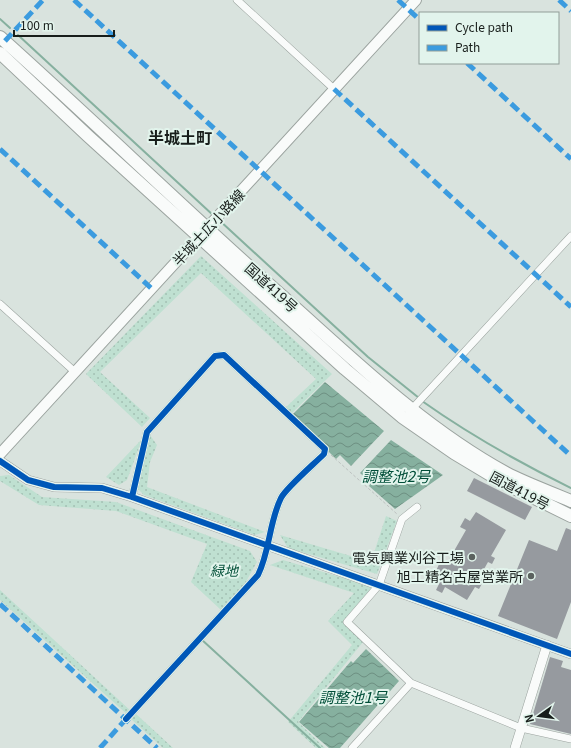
<svg xmlns="http://www.w3.org/2000/svg" width="571" height="748" font-family="Georgia,'Noto Sans JP',serif">
<style>
.grass{fill:url(#grass-dots)}
.water{fill:url(#water-waves)}
.lines{fill:none;stroke-linecap:round;stroke-linejoin:round}
.stream{stroke:#86b09f;stroke-width:2}
.building{fill:#969a9f}
.minor-casing{stroke:#9ba39f;stroke-width:8}
.tertiary-casing{stroke:#9ba39f;stroke-width:10}
.secondary-casing{stroke:#9ba39f;stroke-width:12}
.trunk-casing{stroke:#9ba39f;stroke-width:14}
.path{stroke:#bdc1c0;stroke-width:1;stroke-dasharray:3 2;stroke-linecap:butt}
.minor{stroke:#f9fbfa;stroke-width:7}
.tertiary{stroke:#f9fbfa;stroke-width:9}
.secondary{stroke:#f9fbfa;stroke-width:10}
.trunk{stroke:#f9fbfa;stroke-width:12}
.quiet{stroke:#3b9bdf;stroke-width:5;stroke-dasharray:10 5;stroke-linecap:butt}
.cycleway-casing{stroke:#e2f4ec;stroke-width:8}
.cycleway{stroke:#0057b8;stroke-width:6}
.poi-dot{fill:#5b625f;stroke:#e2f4ec;stroke-width:1.5}
.labels{text-anchor:middle;dominant-baseline:central;stroke-width:4;stroke-linejoin:round;paint-order:stroke}
.street-label{font-size:14px;fill:#171d1a;stroke:#e2f4ec}
.poi-label{font-size:14px;fill:#171d1a;stroke:#e2f4ec;text-anchor:end}
.park-label{font-size:14px;font-style:italic;fill:#0b563f;stroke:#e2f4ec}
.water-label{font-size:15px;font-style:italic;fill:#004e38;stroke:#e2f4ec}
.quarter-label{font-size:16px;font-weight:bold;fill:#171d1a;stroke:#e2f4ec}
</style>
<defs>
<pattern id="grass-dots" width="8" height="8" patternUnits="userSpaceOnUse"><rect width="8" height="8" fill="#bfe0d1"/><path d="M2 2h.1M6 6h.1" fill="none" stroke="#a3c0b3" stroke-width="1.8" stroke-linecap="round"/></pattern>
<pattern id="water-waves" width="16" height="10" patternUnits="userSpaceOnUse"><rect width="16" height="10" fill="#86b09f"/><path d="M0 5q4-4 8 0t8 0" fill="none" stroke="#6d8f81"/></pattern>
</defs>
<rect width="100%" height="100%" fill="#d9e3de"/>
<!-- grass -->
<path class="grass" d="M201,256L332,374L291,414L285,408L316,379L201,273L100,372L150,418L142,427L86,374Z
M150,435L157,445L150,462L147,487L265,532L255,535L144,495L137,488L143,459Z
M142,439L127,480L119,485L106,477Z
M9,475L42,497L116,502L250,551L257,562L243,587L221,610L191,582L207,544L116,511L39,505L0,481V476Z
M386,516L397,521L377,574L288,548L280,535L371,562Z
M283,560L374,587L343,622L363,642L298,722L325,748H316L288,722L352,645L328,621L354,593L270,565Z
M0,590L132,712L129,716L0,600Z
M135,713L173,748H163L131,719Z"/>
<!-- water -->
<path class="water" d="M325,382L384,431L351,466L340,455L336,459L292,415Z
M391,440L443,475L395,509L369,486L371,483L360,473Z
M366,649L399,681L340,748H329L299,722L351,661L353,663Z"/>
<g class="lines">
<!-- stream -->
<path class="stream" d="M0,19L10,28
M18,35L214,216
M219,220L368,357L419,398
M422,401C470,435 518,462 571,488
M201,639L320,748"/>
</g>
<!-- building -->
<path class="building" d="M474,478L532,507L525,520L467,491Z
M476,512L506,530L491,556L495,558L492,564L488,562L479,578L484,580L479,589L475,587L467,600L445,587L442,593L436,590L439,584L436,582L441,574L436,571L440,562L446,565L466,530L460,527L465,518L470,521Z
M566,528L571,530V602L557,639L498,616L529,540L557,551Z
M550,657L563,661L561,667L571,670V734L530,724Z"/>
<g class="lines">
<!-- minor casing -->
<g class="minor-casing">
<path id="minor" d="M237,0L334,89
M0,304L75,372
M410,411L571,236
M411,683L521,728L571,739
M126,719L258,575C270,551 269,522 281,498C286,488 314,464 324,454L325,449L224,355L215,356L147,432L132,497
M352,748L411,683L347,622L379,585L402,519L417,507"/>
</g>
<!-- tertiary casing -->
<g class="tertiary-casing">
<path id="tertiary" d="M0,461L28,480L54,487L102,488L132,497L571,654
M515,748L547,645"/>
</g>
<!-- secondary casing -->
<g class="secondary-casing">
<path id="secondary" d="M0,454L416,0"/>
</g>
<!-- trunk casing -->
<g class="trunk-casing">
<path id="trunk" d="M0,37C95,122 186,211 282,296C353,359 422,427 506,473C527,484 550,492 571,501
M0,53L88,136L345,369L402,417L454,453L504,483L571,516"/>
</g>
<!-- path -->
<path class="path" d="M331,455L397,514"/>
<!-- minor -->
<use href="#minor" class="minor"/>
<!-- tertiary -->
<use href="#tertiary" class="tertiary"/>
<!-- secondary -->
<use href="#secondary" class="secondary"/>
<!-- trunk -->
<use href="#trunk" class="trunk"/>
<!-- quiet -->
<path class="quiet" d="M74,0L571,456
M398,0L420,20
M559,0L571,11
M5,41L43,0
M467,63L571,159
M334,89L571,307
M0,149L151,288
M0,604L157,748
M100,748L126,719"/>
<!-- cycleway casing -->
<g class="cycleway-casing">
<path id="cycleway" d="M0,461L28,480L54,487L102,488L132,497L571,654
M126,719L258,575C270,551 269,522 281,498C286,488 314,464 324,454L325,449L224,355L215,356L147,432L132,497"/>
</g>
<!-- cycleway -->
<use href="#cycleway" class="cycleway"/>
</g>
<!-- markers -->
<g class="poi-dot">
<circle cx="472" cy="557" r="4"/>
<circle cx="531" cy="576" r="4"/>
</g>
<g class="labels">
<!-- street labels -->
<g class="street-label">
<text transform="translate(208 227) rotate(-47)">半城土広小路線</text>
<text transform="translate(272 287) rotate(42)">国道419号</text>
<text transform="translate(520 490) rotate(28)">国道419号</text>
</g>
<!-- poi labels -->
<g class="poi-label">
<text x="464" y="557">電気興業刈谷工場</text>
<text x="523" y="576">旭工精名古屋営業所</text>
</g>
<!-- park labels -->
<g class="park-label">
<text x="224" y="570">緑地</text>
</g>
<!-- water labels -->
<g class="water-label">
<text x="396" y="475">調整池2号</text>
<text x="353" y="696">調整池1号</text>
</g>
<!-- quarter labels -->
<g class="quarter-label">
<text x="180" y="137">半城土町</text>
</g>
</g>
<!-- legend -->
<rect x="419" y="12" width="140" height="52" fill="#e2f4ec" stroke="#919e98"/>
<rect x="427" y="25" width="20" height="6" fill="#0057b8" stroke="#919e98"/>
<text x="455" y="32" font-size="12" fill="#171d1a">Cycle path</text>
<rect x="427" y="45" width="20" height="6" fill="#3b9bdf" stroke="#919e98"/>
<text x="455" y="52" font-size="12" fill="#171d1a">Path</text>
<!-- north arrow -->
<g transform="translate(539 716) rotate(256)" stroke="#e2f4ec" stroke-width="3" paint-order="stroke">
<path d="M0-3L7 15L0 10L-7 15Z" fill="#171d1a"/>
<text y="-6" font-size="11" font-weight="bold" text-anchor="middle" fill="#171d1a">N</text>
</g>
<!-- scale -->
<path d="M14 30v6h100v-6" fill="none" stroke="#171d1a" stroke-width="2"/>
<text x="20" y="30" font-size="12" fill="#171d1a" stroke="#e2f4ec" stroke-width="3" paint-order="stroke">100 m</text>
</svg>
